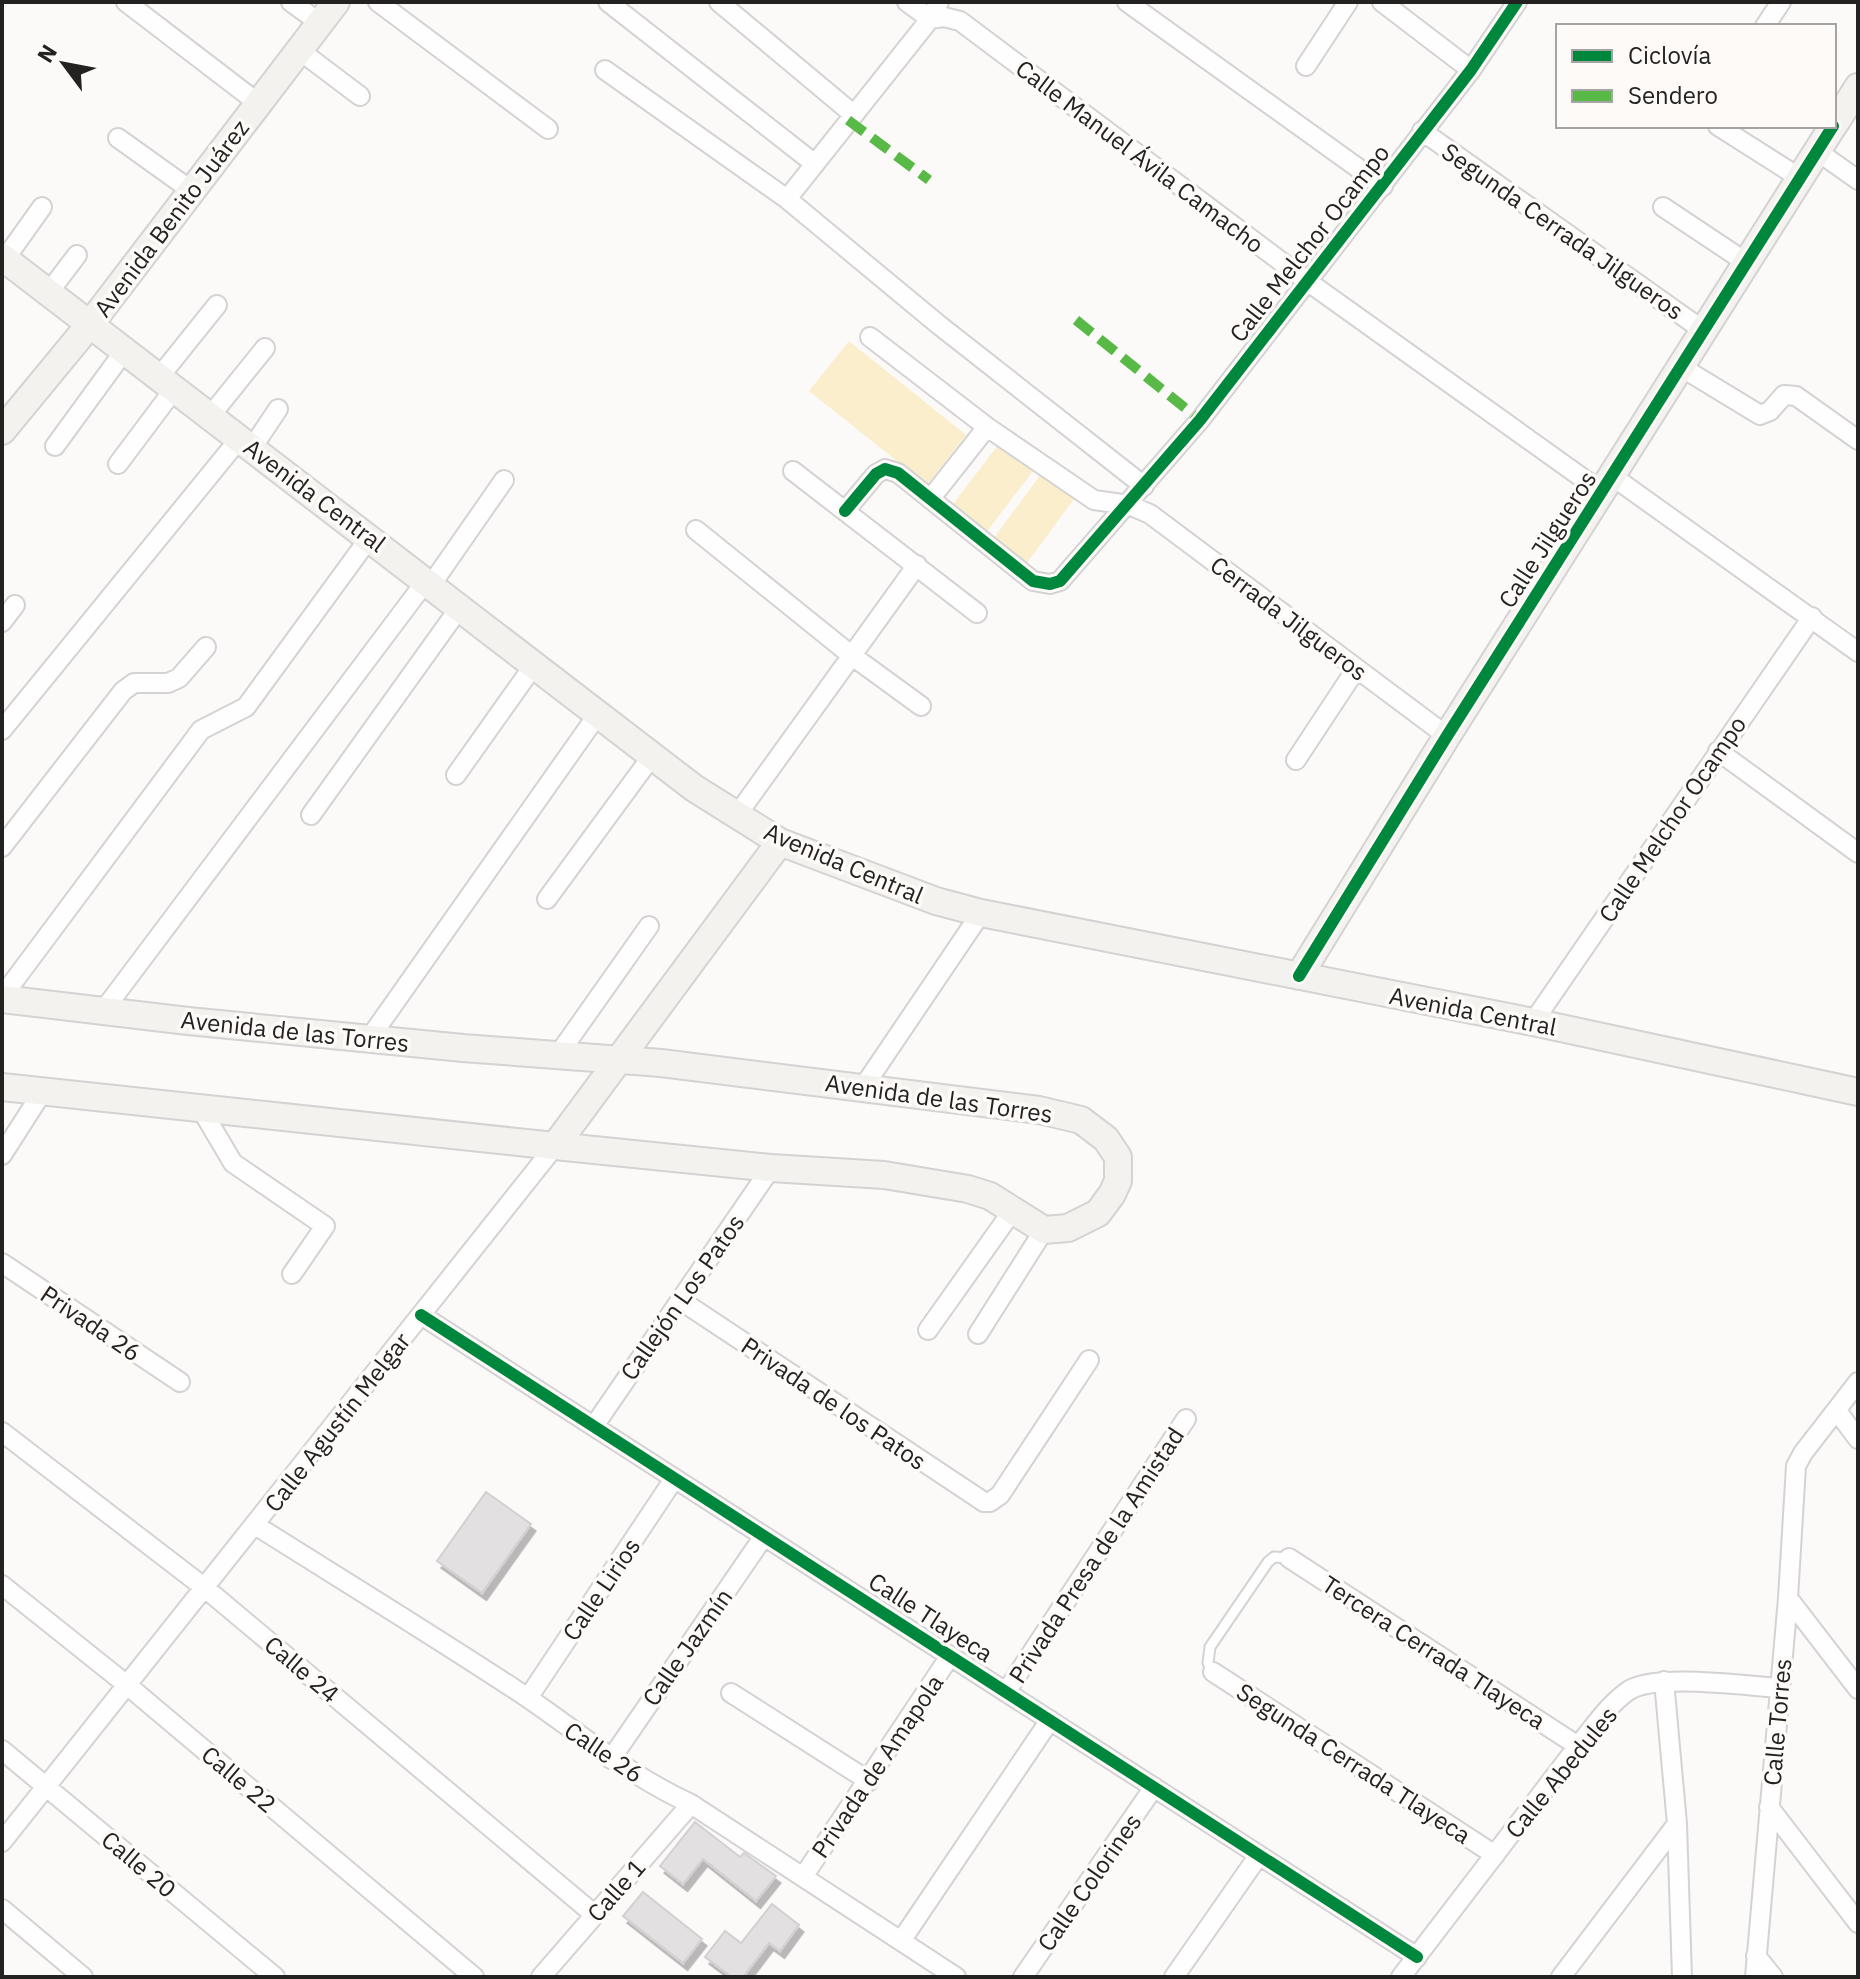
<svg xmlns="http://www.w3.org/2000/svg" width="1860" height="1979" font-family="'IBM Plex Sans',sans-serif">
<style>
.green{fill:#faeecc}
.building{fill:#e2e0e0;stroke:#d2d0d0;stroke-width:2;filter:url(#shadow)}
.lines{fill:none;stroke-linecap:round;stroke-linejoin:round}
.lane-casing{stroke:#d4d2d2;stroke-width:13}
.street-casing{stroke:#d4d2d2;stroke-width:22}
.secondary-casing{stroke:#d4d2d2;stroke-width:30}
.lane{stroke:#fffefe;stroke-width:9}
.street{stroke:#fffefe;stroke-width:18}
.secondary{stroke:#f4f2ef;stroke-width:26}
.quiet{stroke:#58b947;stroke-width:10;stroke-dasharray:20 10;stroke-linecap:butt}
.cycleway-casing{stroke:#fdfaf8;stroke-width:17}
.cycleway{stroke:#00873e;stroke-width:12}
.labels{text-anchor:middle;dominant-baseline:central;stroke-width:7;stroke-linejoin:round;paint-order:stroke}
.street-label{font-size:24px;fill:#232221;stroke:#fdfaf8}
</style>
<defs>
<filter id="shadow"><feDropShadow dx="4.5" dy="7" stdDeviation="0" flood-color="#0004"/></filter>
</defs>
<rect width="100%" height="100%" fill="#fcfaf9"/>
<!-- green -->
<path class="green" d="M849,341L966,435L927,485L809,391Z
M998,445L1033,471L985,534L950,508Z
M1041,474L1074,499L1024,567L991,542Z"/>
<!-- building -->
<path class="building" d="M486,1492L531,1524L482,1593L437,1561Z
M695,1822L740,1857L744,1853L776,1876L756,1901L703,1859L683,1884L660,1866Z
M643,1892L702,1939L683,1963L623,1916Z
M772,1904L799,1925L780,1951L769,1943L743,1977H732L705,1957L725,1931L741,1943Z"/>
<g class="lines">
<!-- lane casing -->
<g class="lane-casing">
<path id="lane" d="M1213,1672L1208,1663L1210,1647L1268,1562L1274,1557L1289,1558"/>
</g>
<!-- street casing -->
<g class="street-casing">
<path id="street" d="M126,2L258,103
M291,2L320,23
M378,2L548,129
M608,2L815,164
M719,2L853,114
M907,2L930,19L944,17L960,21L1307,281L1602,492
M1127,2L1383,186
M1382,2L1471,70
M1765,26L1781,2
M299,50L360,96
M1306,66L1348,2
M605,70L787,199L939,325L1144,486
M1718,126L1800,178
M1422,131L1704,331
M118,138L192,191
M1817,151L1858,180
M787,199L930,19L939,2
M1663,207L1747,263
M5,259L42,207
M49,292L77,255
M870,337L987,427L1094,500L1129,505L1150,514L1447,736
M1681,367L1760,415L1770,411L1784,395L1796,396L1858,440
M160,376L217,305
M211,415L265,348
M55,446L125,350
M252,448L278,409
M118,464L175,388
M793,471L977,613
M1612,476L1858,652
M931,498L987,427
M845,511L876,474L885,469L898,473L1033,581L1050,584L1060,581L1200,420L1471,70L1517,2
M696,530L851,655L921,706
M431,585L504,480
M2,622L15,605
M2,730L240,438
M1718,751L1858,853
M1296,760L1356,669
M456,775L534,665
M311,815L460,607
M737,815L917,565
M2,847L123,691L134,683H168L179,678L206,647
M547,899L652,756
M2,997L201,730L246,707L370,537
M103,1011L426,581
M1533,1022L1812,617
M369,1039L598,714
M558,1055L649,926
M864,1086L981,913
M201,1109L233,1163L325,1226L292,1274
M2,1155L43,1091
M2,1263L180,1382
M680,1300L984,1502H990L1000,1495L1089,1360
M421,1315L1417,1957
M928,1330L1013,1210
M978,1334L1044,1230
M1837,1411L1858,1439
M594,1426L771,1168
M2,1432L205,1588L595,1915
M255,1525C344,1581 434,1636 522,1694C580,1733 626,1774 691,1804L956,1977
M1289,1558L1578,1746
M2,1585L127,1685L474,1977
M1788,1598L1858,1689
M1213,1672L1495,1855
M1664,1681L1677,1824L1682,1977
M1006,1692L1186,1419
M731,1693L869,1781
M528,1698L674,1479
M2,1750L275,1977
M611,1759L764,1536
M1769,1807L1858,1923
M2,1842L555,1146
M803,1877L950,1656
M2,1909L83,1977
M901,1941L1050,1720
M1756,1956L1773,1977
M541,1977L691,1804
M1023,1977L1154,1787
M1174,1977L1259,1855
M1401,1977L1578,1746C1593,1728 1608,1705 1628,1691C1654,1673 1746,1686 1780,1688
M1561,1977L1677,1824
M1755,1977L1788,1598L1796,1466L1803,1453L1858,1382"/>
</g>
<!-- secondary casing -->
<g class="secondary-casing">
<path id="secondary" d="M1834,125L1858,87
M2,257L694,788L780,842L936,901L981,913L1533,1022L1858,1092
M2,431L91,323L336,2
M1299,976L1447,736L1833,126
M2,999L188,1021L463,1048L661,1063L1039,1110L1081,1120L1106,1139L1118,1157V1181L1112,1194L1098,1213L1068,1228L1044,1230L990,1196L968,1189L884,1175L771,1168L555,1146L2,1087
M555,1146L780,842"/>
</g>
<!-- lane -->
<use href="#lane" class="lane"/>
<!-- street -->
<use href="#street" class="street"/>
<!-- secondary -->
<use href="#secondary" class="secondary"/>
<!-- quiet -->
<path class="quiet" d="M848,120L929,180
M1076,320L1200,420"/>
<!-- cycleway casing -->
<g class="cycleway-casing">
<path id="cycleway" d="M845,511L876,474L885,469L898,473L1033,581L1050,584L1060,581L1200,420L1471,70L1517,2
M1299,976L1447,736L1833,126
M421,1315L1417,1957"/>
</g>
<!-- cycleway -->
<use href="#cycleway" class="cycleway"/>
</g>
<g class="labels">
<!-- street labels -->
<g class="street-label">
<text transform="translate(1140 156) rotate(37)">Calle Manuel Ávila Camacho</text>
<text transform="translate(171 218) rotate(-53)">Avenida Benito Juárez</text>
<text transform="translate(1563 231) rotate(35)">Segunda Cerrada Jilgueros</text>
<text transform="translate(1309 243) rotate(-52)">Calle Melchor Ocampo</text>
<text transform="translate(315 495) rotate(37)">Avenida Central</text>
<text transform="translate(1547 539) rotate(-57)">Calle Jilgueros</text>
<text transform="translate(1289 618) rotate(37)">Cerrada Jilgueros</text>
<text transform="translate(1672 819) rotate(-56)">Calle Melchor Ocampo</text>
<text transform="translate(844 863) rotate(23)">Avenida Central</text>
<text transform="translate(1473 1011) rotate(11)">Avenida Central</text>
<text transform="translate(295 1031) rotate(6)">Avenida de las Torres</text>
<text transform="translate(939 1098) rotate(8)">Avenida de las Torres</text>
<text transform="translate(682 1297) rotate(-55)">Callejón Los Patos</text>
<text transform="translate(91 1323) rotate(34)">Privada 26</text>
<text transform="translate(834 1403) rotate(34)">Privada de los Patos</text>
<text transform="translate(337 1422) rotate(-52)">Calle Agustín Melgar</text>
<text transform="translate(1096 1555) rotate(-57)">Privada Presa de la Amistad</text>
<text transform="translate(601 1589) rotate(-56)">Calle Lirios</text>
<text transform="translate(931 1617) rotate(33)">Calle Tlayeca</text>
<text transform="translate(687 1647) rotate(-55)">Calle Jazmín</text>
<text transform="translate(1434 1652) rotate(33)">Tercera Cerrada Tlayeca</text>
<text transform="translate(302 1669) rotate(40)">Calle 24</text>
<text transform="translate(1777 1722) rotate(-85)">Calle Torres</text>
<text transform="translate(604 1752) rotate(34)">Calle 26</text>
<text transform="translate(1354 1763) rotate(33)">Segunda Cerrada Tlayeca</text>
<text transform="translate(877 1766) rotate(-56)">Privada de Amapola</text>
<text transform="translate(1561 1772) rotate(-51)">Calle Abedules</text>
<text transform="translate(239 1779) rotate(40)">Calle 22</text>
<text transform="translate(139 1864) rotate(40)">Calle 20</text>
<text transform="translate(1089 1882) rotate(-55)">Calle Colorines</text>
<text transform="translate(616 1890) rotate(-49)">Calle 1</text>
</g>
</g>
<!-- border -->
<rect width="1860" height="1979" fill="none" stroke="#232221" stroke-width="8"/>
<!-- legend -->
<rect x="1556" y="24" width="280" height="104" fill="#fdfaf8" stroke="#a6a4a2" stroke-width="2"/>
<rect x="1572" y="50" width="40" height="12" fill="#00873e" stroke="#a6a4a2" stroke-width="2"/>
<text x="1628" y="64" font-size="24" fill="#232221">Ciclovía</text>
<rect x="1572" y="90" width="40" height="12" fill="#58b947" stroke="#a6a4a2" stroke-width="2"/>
<text x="1628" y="104" font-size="24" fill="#232221">Sendero</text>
<!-- north arrow -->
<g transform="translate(64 64) rotate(302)" stroke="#fdfaf8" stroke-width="6" paint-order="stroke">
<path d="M0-6L14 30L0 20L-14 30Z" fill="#232221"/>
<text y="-12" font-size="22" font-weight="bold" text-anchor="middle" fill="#232221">N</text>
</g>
</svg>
